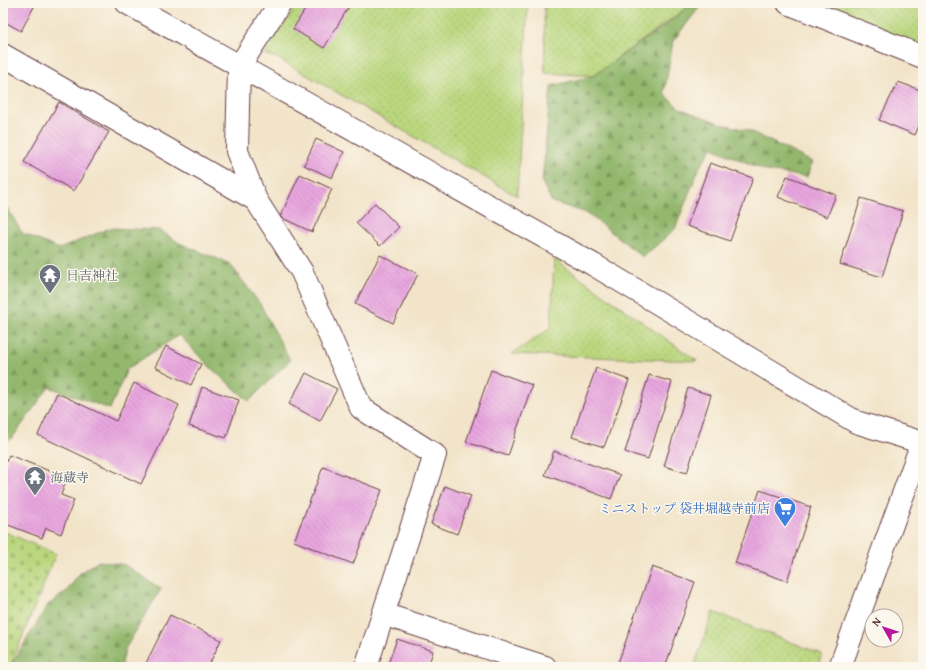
<svg xmlns="http://www.w3.org/2000/svg" width="926" height="670" font-family="'Gentium Book Plus','Noto Serif JP',serif">
<style>
.grass{fill:url(#grass-dots);stroke:#827b54}
.forest{fill:url(#forest-firs);stroke:#6e6c4c}
.cemetery{fill:url(#cemetery-stones);stroke:#827b54}
.building{fill:url(#building-back-hatch)}
.lines{fill:none;stroke-linecap:round;stroke-linejoin:round}
.minor-casing{stroke:#633d43;stroke-width:24}
.minor{stroke:#fff;stroke-width:22}
.labels{text-anchor:middle;dominant-baseline:central;stroke-width:3;stroke-linejoin:round;paint-order:stroke}
.worship-label{font-size:13px;fill:#5b616d;stroke:#fbf7ec;text-anchor:start}
.shop-label{font-size:13px;fill:#366cbe;stroke:#fbf7ec;text-anchor:end}
</style>
<defs>
<pattern id="grass-dots" width="8" height="8" patternUnits="userSpaceOnUse"><rect width="8" height="8" fill="#bad77e"/><path d="M2 2h.1M6 6h.1" fill="none" stroke="#a1b86d" stroke-width="1.8" stroke-linecap="round"/></pattern>
<pattern id="forest-firs" width="22" height="20" patternUnits="userSpaceOnUse"><rect width="22" height="20" fill="#93b86d"/><path d="M5 1l3.5 6h-7zM16 11l3.5 6h-7z" fill="#7a955a"/></pattern>
<pattern id="cemetery-stones" width="16" height="16" patternUnits="userSpaceOnUse"><rect width="16" height="16" fill="#bad77e"/><path d="M2 7V4a2 2 0 0 1 4 0v3zM10 15v-3a2 2 0 0 1 4 0v3z" fill="#a1b86d"/></pattern>
<pattern id="building-back-hatch" width="6" height="6" patternUnits="userSpaceOnUse"><rect width="6" height="6" fill="#e8a6df"/><path d="M-1 5l2 2M0 0l6 6M5-1l2 2" fill="none" stroke="#c88ec0"/></pattern>
</defs>
<rect width="100%" height="100%" fill="#fbf7ec"/>
<filter id="ink" filterUnits="userSpaceOnUse"><feTurbulence type="fractalNoise" baseFrequency=".025" numOctaves="2"/><feDisplacementMap in="SourceGraphic" scale="8" xChannelSelector="R" yChannelSelector="G"/><feConvolveMatrix kernelMatrix="1 2 1 2 8 2 1 2 1" color-interpolation-filters="sRGB"/></filter>
<filter id="wash" filterUnits="userSpaceOnUse"><feTurbulence type="fractalNoise" baseFrequency=".012" numOctaves="4" result="noise"/><feDisplacementMap in="SourceGraphic" scale="16" xChannelSelector="R" yChannelSelector="G"/><feGaussianBlur stdDeviation="0.9" result="paint"/><feColorMatrix in="noise" values="0 0 0 0 0 0 0 0 0 0 0 0 0 0 0 0 0 1.4 0 .05"/><feComposite in="paint" operator="in"/></filter>
<g filter="url(#wash)">
<rect width="100%" height="100%" fill="#f2e4c9"/>
<!-- grass -->
<path class="grass" d="M298,3H528L517,196L277,58L264,54Z
M544,3H693L593,76L545,73Z
M793,3H923V54Z
M554,259L697,361L512,354L551,328Z
M713,612L822,654L818,667H694Z"/>
<!-- forest -->
<path class="forest" d="M693,3H703L673,41L664,94L679,108L719,123L750,131L812,162L807,177L767,171L712,148L699,168L675,229L643,257L587,213L552,202L542,182L551,86L593,76L665,25Z
M3,201L22,233L59,249L110,228L159,230L181,244L230,264L260,304L290,360L249,401L212,369L179,335L127,369L110,409L49,387L13,437L3,445Z
M99,561L125,565L161,589L125,649L121,667H14L11,665L48,605L66,592L81,572Z"/>
<!-- cemetery -->
<path class="cemetery" d="M3,531L56,554L10,667H3Z"/>
<g id="blocks">
<!-- building -->
<path class="building" d="M3,3H36L21,31L3,21Z
M309,3H351L324,48L293,29Z
M898,82L923,91V116L915,135L879,120Z
M59,102L109,132L74,191L24,162Z
M316,139L344,152L332,178L304,165Z
M710,163L753,178L730,241L687,226Z
M300,174L332,189L312,232L280,217Z
M787,176L836,195L827,217L778,197Z
M861,198L903,211L882,277L840,264Z
M375,203L399,227L380,246L356,223Z
M380,255L418,274L393,323L355,304Z
M166,346L201,364L191,385L155,367Z
M596,368L629,380L604,447L572,437Z
M491,370L532,385L508,456L466,442Z
M306,373L337,389L320,421L289,404Z
M649,375L672,382L648,459L625,452Z
M134,383L179,405L141,484L38,435L57,393L116,421Z
M202,387L239,400L226,438L189,426Z
M688,388L711,395L687,473L664,466Z
M554,451L620,475L611,499L545,475Z
M9,455L67,478L61,495L74,500L61,534L46,528L42,538L3,523V465L4,466Z
M323,467L382,490L353,564L294,541Z
M445,486L471,496L457,534L431,524Z
M760,490L811,507L787,581L735,563Z
M652,567L695,582L665,667H630L618,663Z
M170,615L221,640L208,667H144Z
M397,639L433,651L428,667H387Z"/>
</g>
</g>
<g filter="url(#ink)">
<use href="#blocks" fill-opacity="0" stroke="#633d43" stroke-width="1"/>
<g class="lines">
<!-- minor casing -->
<g class="minor-casing">
<path id="minor" d="M127,3L594,265L856,422L923,443
M280,3L239,67L237,151L256,200L302,272L361,408L435,455L366,667
M788,3L923,57
M3,55L256,200
M383,614L545,667
M840,667L923,440"/>
</g>
<!-- minor -->
<use href="#minor" class="minor"/>
</g>
</g>
<!-- icons -->
<defs>
<g id="temple-pin" transform="scale(1.15)"><path d="M0 17L-7.5 6A9.5 9.5 0 1 1 7.5 6Z" fill="#6b7280" stroke="#fbf7ec"/><path d="M0-6L5-2H3V0L6.5 2.5H4V6H1.5V3h-3V6H-4V2.5H-6.5L-3 0V-2H-5Z" fill="#fff"/></g>
<g id="supermarket-pin" transform="scale(1.15)"><path d="M0 17L-7.5 6A9.5 9.5 0 1 1 7.5 6Z" fill="#3f7fe0" stroke="#fbf7ec"/><path d="M-6-5.5h2.5l.6 2H6L4.5 2H-2.5L-4.4-4H-6ZM-1.5 3.2a1.3 1.3 0 1 0 .1 0ZM3 3.2a1.3 1.3 0 1 0 .1 0Z" fill="#fff"/></g>
</defs>
<g fill-rule="evenodd">
<use href="#temple-pin" x="50" y="275"/>
<use href="#temple-pin" x="35" y="477"/>
<use href="#supermarket-pin" x="785" y="508"/>
</g>
<g class="labels">
<!-- worship labels -->
<g class="worship-label">
<text x="66" y="275">日吉神社</text>
<text x="50" y="477">海蔵寺</text>
</g>
<!-- shop labels -->
<g class="shop-label">
<text x="770" y="508">ミニストップ 袋井堀越寺前店</text>
</g>
</g>
<!-- margin -->
<rect width="926" height="670" fill="none" stroke="#fbf7ec" stroke-width="16"/>
<!-- north arrow -->
<g transform="translate(884 628) rotate(309)"><circle r="19" fill="#fbf7ec" stroke="#b4a19f"/>
<path d="M0-3L7 15L0 10L-7 15Z" fill="#b5179e"/>
<text y="-6" font-size="11" font-weight="bold" text-anchor="middle" fill="#4a1f2b">N</text>
</g>
</svg>
